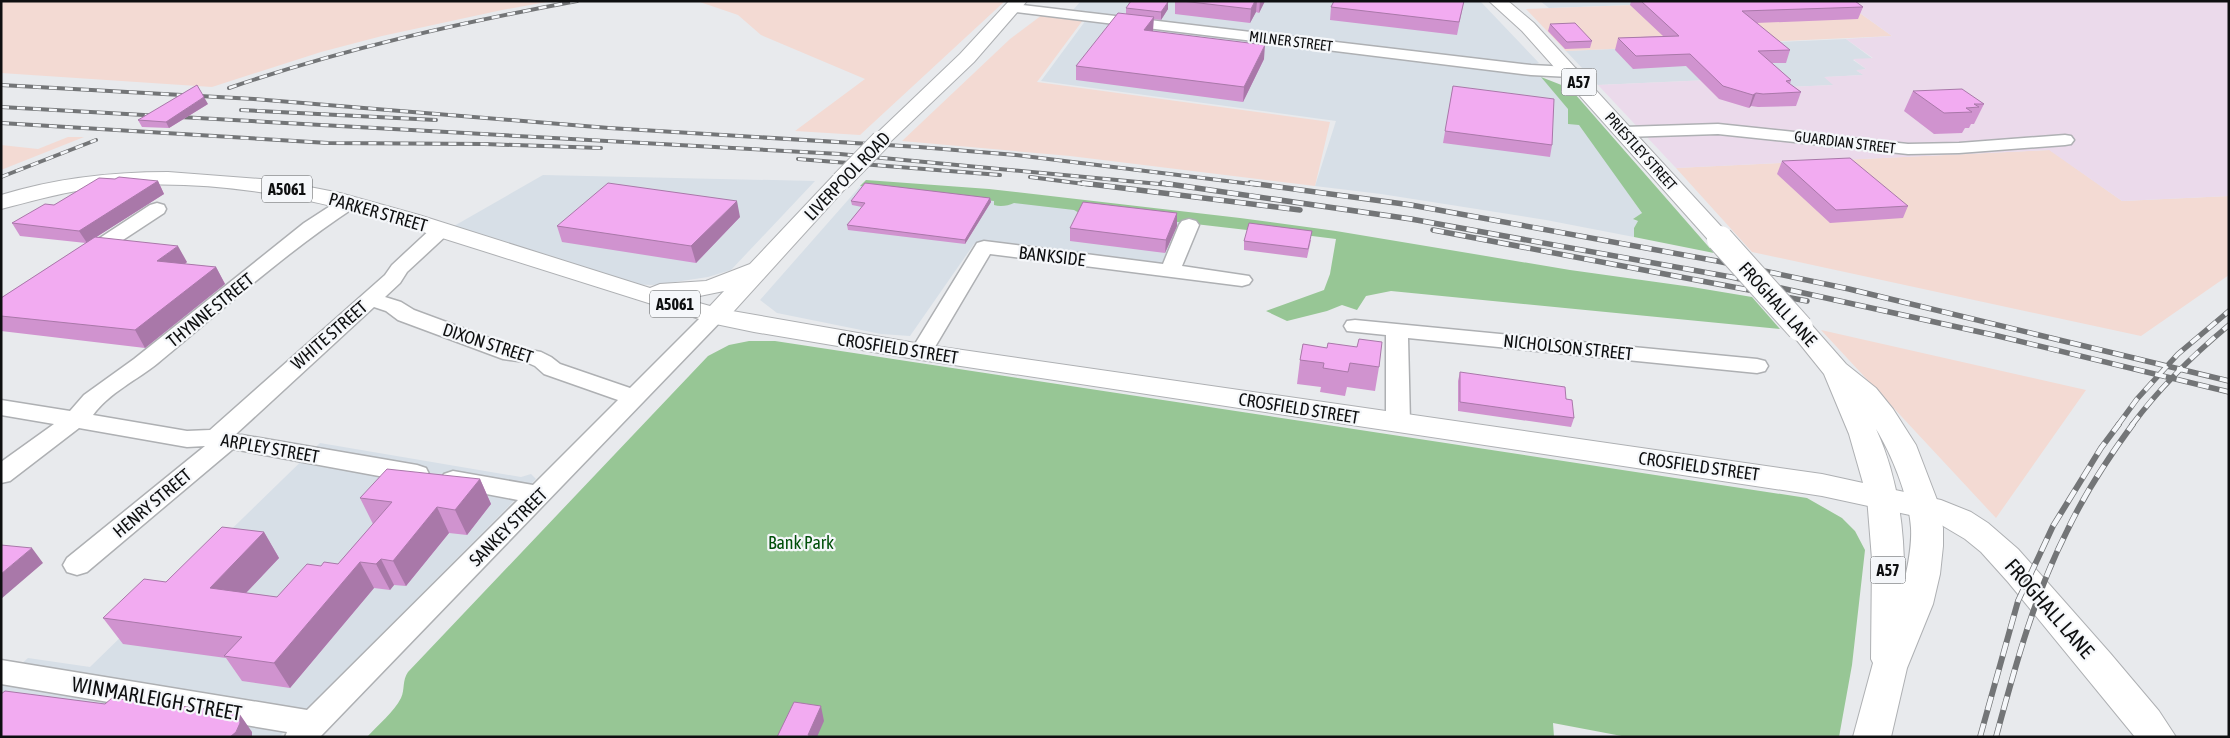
<svg xmlns="http://www.w3.org/2000/svg" width="2230" height="738" font-family="'Asap Condensed',sans-serif">
<style>
.built{fill:#d7dfe7}
.industrial{fill:#f3dad3}
.medical{fill:#ebdaeb}
.green{fill:#97c695}
.lines{fill:none;stroke-linecap:round;stroke-linejoin:round}
.minor-casing{stroke:#aeb0b3;stroke-width:3}
.tertiary-casing{stroke:#aeb0b3;stroke-width:2}
.trunk-casing{stroke:#aeb0b3;stroke-width:2}
.minor{fill:#fff;fill-rule:evenodd}
.tertiary{fill:#fff;fill-rule:evenodd}
.trunk{fill:#fff;fill-rule:evenodd}
.rail-far2-casing{stroke:#737577;stroke-width:4}
.rail-far1-casing{stroke:#737577;stroke-width:5.5}
.rail-casing{stroke:#737577;stroke-width:6}
.rail-far2{stroke:#f5f7fa;stroke-width:2.5;stroke-dasharray:8;stroke-linecap:butt}
.rail-far1{stroke:#f5f7fa;stroke-width:4;stroke-dasharray:11;stroke-linecap:butt}
.rail{stroke:#f5f7fa;stroke-width:4.5;stroke-dasharray:14;stroke-linecap:butt}
.trunk-bridge-far1-casing{stroke:#aeb0b3;stroke-width:21;stroke-linecap:butt}
.trunk-bridge-casing{stroke:#aeb0b3;stroke-width:28;stroke-linecap:butt}
.trunk-bridge-far1{stroke:#fff;stroke-width:19}
.trunk-bridge{stroke:#fff;stroke-width:26}
.wall{fill:#d093cf}
.shaded-wall{fill:#a978a9}
.building{fill:#f2abf1;stroke:#a978a9}
.labels{text-anchor:middle;dominant-baseline:central;stroke-width:4.5;stroke-linejoin:round;paint-order:stroke}
.far-street-label{font-size:15px;fill:#0e0f10;stroke:#f5f7fa}
.shield{fill:#f5f7fa;stroke:#535556;stroke-width:1}
.shield-label{font-size:16px;font-weight:bold;fill:#0e0f10}
.street-label{font-size:18px;fill:#0e0f10;stroke:#f5f7fa}
.park-label{font-size:18px;fill:#004f09;stroke:#f5f7fa}
.near-street-label{font-size:21px;fill:#0e0f10;stroke:#f5f7fa}
</style>
<rect width="100%" height="100%" fill="#e8eaed"/>
<!-- built -->
<path class="built" d="M1081,1H1121L1164,6L1168,1H1480L1539,63L1530,65L1073,10Z
M1540,1H1741L1549,8Z
M1086,20L1539,74L1569,109L1642,213L1634,220L1638,221L1634,228V237L1546,220L1381,194L1315,186L1336,121L1041,81Z
M1846,39L1873,59L1853,60L1866,69L1857,71L1864,75L1825,77L1834,85L1788,87L1776,77L1598,85L1566,51Z
M543,175L815,181L731,270L708,277L655,285L614,284L447,230Z
M863,183L1184,219L1163,272L974,244L910,336L881,334L777,313L760,300Z
M320,443L521,477L531,474L536,479L279,737H1V682L28,658L90,667Z"/>
<!-- industrial -->
<path class="industrial" d="M1,1H552L502,10L382,36L321,52L212,87L1,73Z
M697,1H1005L860,135L795,131L865,79L761,35L738,15Z
M1741,1H1843L1892,36L1566,51L1526,9Z
M1042,15L1083,20L1037,82L1330,122L1315,186L1070,156L902,141L1010,39Z
M68,137H84L1,170V145L38,149Z
M2050,150L2122,201L2229,196V275L2141,336L1752,252L1676,168Z
M1821,330L2086,390L1996,518Z"/>
<!-- medical -->
<path class="medical" d="M1843,1H2229V196L2122,201L2049,150L1676,168L1598,85L1776,77L1788,87L1833,85L1824,77L1863,75L1856,70L1866,69L1853,59L1873,58L1846,39L1892,36Z"/>
<!-- green -->
<path class="green" d="M1541,77L1564,86L1575,94L1714,253L1634,237V228L1638,221L1633,219L1642,213L1579,125L1568,124V109Z
M866,180L989,189L1240,218L1336,231L1570,270L1692,287L1752,297L1780,329L1391,291L1366,296L1357,310L1342,305L1327,311L1287,321L1266,311L1324,290L1330,274L1336,239L1249,228L1247,230L1169,221L1081,214L1074,210L1014,203C1008,206 1000,207 994,205V201L860,186Z
M749,341H775L1807,498L1842,518L1855,531L1865,550L1852,665L1839,737H1627L1553,723L1554,737H367C378,725 394,712 401,698C405,689 402,681 408,672L708,356L729,345Z"/>
<g class="lines">
<!-- minor casing -->
<g class="minor-casing">
<path id="minor" d="M1013,4L1531,65L1570,67L1576,69L1578,72L1576,75L1570,77L1531,75L1008,11L1006,8Z
M1718,124L1908,144L1959,143L2065,135L2071,136L2074,140L2071,144L2065,145L1959,153L1908,154L1718,134L1624,137L1618,136L1615,132L1618,128L1624,127Z
M348,197L355,199L357,203L355,207C285,253 222,310 158,363C137,380 109,393 93,415L187,431L210,430L385,275L392,265L434,226L441,224L448,226L451,230L448,234L407,272L400,283L385,297L401,302L414,310L514,347L541,352L551,357L560,364L630,388L707,311L715,310L723,311L726,316L320,737H285L287,732L1,684V660L307,710L518,500L444,486L440,480L444,474L453,471L533,485L618,400L544,374L535,366L526,362L503,359L398,320L386,311L374,307L236,434L417,465L426,468L429,474L426,480L417,483L233,449L87,572L77,575L67,572L63,565L67,558L205,446L187,447L79,428L10,481L1,483V462L54,424L1,415V400L70,411L84,395L134,359L304,223L341,199Z
M157,203L164,205L166,209L164,213L94,259L87,261L80,259L77,255L80,251L150,205Z
M1189,219L1196,221L1199,225L1182,266L1249,276L1252,280L1249,284L1242,286L990,254L929,357L921,359L913,357L910,352L977,243L984,241L1163,264L1179,225L1182,221Z
M1355,320L1757,359L1765,361L1768,366L1765,371L1757,373L1408,338L1410,423L1406,428L1398,431L1390,428L1386,423V335L1347,331L1344,326L1347,321Z"/>
</g>
<!-- tertiary casing -->
<g class="tertiary-casing">
<path id="tertiary" d="M715,308L921,344L1822,474L1941,500L1971,512L1988,523L2018,549L2110,653L2159,711L2176,737H2135L2008,582L1981,552L1965,539L1933,520L1822,496L921,360L754,332L706,322L702,316L706,310Z"/>
</g>
<!-- trunk casing -->
<g class="trunk-casing">
<path id="trunk" d="M1009,1H1027L974,62L888,144L881,146L874,144L870,140L874,136L960,54Z
M1489,1H1508L1534,23L1728,234L1732,239L1728,244L1720,246L1712,244L1522,31Z
M168,172L274,180L340,193L419,215L650,288L660,284L706,281L750,264L833,176L841,174L849,176L852,181L724,322L715,324L385,220C289,192 184,175 83,190C55,194 29,202 1,209V195C56,178 111,172 168,172ZM724,291L710,306L685,299Z
M1800,320L1809,322L1846,364L1876,388L1893,409L1916,445L1939,505L1943,528V546L1940,574L1933,604L1907,668L1891,737H1853L1873,663L1871,659L1872,559L1867,497L1849,434L1824,374L1787,328L1791,322ZM1876,429C1892,455 1909,497 1911,528C1912,546 1908,565 1904,583C1905,530 1898,477 1876,429Z"/>
</g>
<!-- minor -->
<use href="#minor" class="minor"/>
<!-- tertiary -->
<use href="#tertiary" class="tertiary"/>
<!-- trunk -->
<use href="#trunk" class="trunk"/>
<!-- rail-far2 casing -->
<g class="rail-far2-casing">
<path id="rail-far2" d="M1,85L254,99L609,128L919,147L1016,155L1259,185
M229,88C343,49 459,23 577,1
M1,107L840,154L1170,185
M241,110L436,120
M1,123L328,143L484,144L601,148
M798,159L1000,175
M1,177L96,140
M1030,177L1092,185"/>
</g>
<!-- rail-far1 casing -->
<g class="rail-far1-casing">
<path id="rail-far1" d="M1082,183L1300,210
M1162,183L1411,219L1731,277L1998,336L2229,392
M1250,183L1411,205L1717,261L1849,289L2229,381
M1433,230L1807,301
M2118,425L2137,399L2178,354L2229,311
M2132,425C2160,387 2193,355 2229,325"/>
</g>
<!-- rail casing -->
<g class="rail-casing">
<path id="rail" d="M1980,737L2018,601L2053,526L2101,448L2119,424
M1996,737C2015,667 2034,596 2067,531C2085,493 2108,458 2133,424"/>
</g>
<!-- rail-far2 -->
<use href="#rail-far2" class="rail-far2"/>
<!-- rail-far1 -->
<use href="#rail-far1" class="rail-far1"/>
<!-- rail -->
<use href="#rail" class="rail"/>
<!-- trunk-bridge-far1 casing -->
<g class="trunk-bridge-far1-casing">
<path id="trunk-bridge-far1" d="M841,181L881,140"/>
</g>
<!-- trunk-bridge casing -->
<g class="trunk-bridge-casing">
<path id="trunk-bridge" d="M1720,239L1800,328"/>
</g>
<!-- trunk-bridge-far1 -->
<use href="#trunk-bridge-far1" class="trunk-bridge-far1"/>
<!-- trunk-bridge -->
<use href="#trunk-bridge" class="trunk-bridge"/>
</g>
<!-- wall -->
<path class="wall" d="M1175,1H1265L1259,13L1256,12L1250,23L1175,14Z
M1464,1L1457,35L1330,20L1331,7Z
M1631,1H1855L1863,7L1858,19L1756,23L1790,50L1786,63H1772L1791,80L1790,84L1801,92L1796,106L1758,107L1751,106L1749,108L1719,99L1686,66L1633,69L1615,50L1618,38L1663,36L1630,5Z
M1126,8L1168,9L1161,20L1153,19V31L1264,59L1243,102L1076,80V66L1126,14Z
M1550,24L1592,41L1590,48L1565,49L1548,31Z
M1453,86L1552,145L1550,157L1443,143Z
M1913,91L1984,104L1974,124H1971L1969,128H1965L1962,133L1934,134L1904,111Z
M208,104L169,128L142,127L138,120Z
M1782,161L1908,206L1903,218L1830,223L1777,174Z
M115,179L158,181L164,194L96,237L187,262L185,264L216,267L225,284L145,348L1,331V298L86,243L20,236L12,223L54,205Z
M990,198L991,202L965,244L848,230L847,225L862,207L852,205L851,201Z
M1177,213V226L1165,253L1070,241V228Z
M740,217L696,263L562,242L557,226Z
M1311,240L1307,258L1244,250V241Z
M1303,344L1379,367L1375,391L1347,387L1345,396L1320,392L1321,387L1297,384L1300,360Z
M1460,372L1566,399L1574,418L1571,427L1458,411V381Z
M480,479L491,504L467,535L449,533L406,586L394,585L390,590L374,588L290,688L242,681L226,658L123,644L103,618L166,582L264,532L279,558L246,593L277,597L321,566L338,564L373,524L360,498Z"/>
<!-- shaded-wall -->
<path class="shaded-wall" d="M1255,1H1257L1256,12L1250,23L1251,9Z
M1260,1H1265L1259,13Z
M1168,2V9L1161,20V12Z
M1154,17L1153,31L1144,44V30Z
M1265,45L1264,59L1243,102L1244,87Z
M1756,93L1751,106L1749,108L1753,95Z
M204,97L208,104L169,128L166,122Z
M158,181L164,194L87,243L79,231Z
M990,198L991,202L965,244V240Z
M737,201L740,217L696,263L691,246Z
M1177,213V226L1165,253L1166,240Z
M178,246L187,262L166,278L157,261Z
M216,267L225,284L145,348L135,330Z
M480,479L491,504L467,535L455,510Z
M437,507L449,533L406,586L393,561Z
M264,532L279,558L227,613L210,588Z
M32,548L43,563L1,599V574Z
M381,559L394,585L390,590L376,564Z
M360,562L374,588L290,688L274,663Z
M821,706L824,721L817,737L808,735Z
M239,713L252,732V737H230Z"/>
<!-- building -->
<path class="building" d="M1131,1H1165L1168,2L1161,12L1126,8Z
M1182,1H1255L1251,9Z
M1334,1H1464L1459,22L1331,7Z
M1641,1H1855L1863,7L1742,11L1790,50L1758,51L1791,80L1786,81L1801,92L1763,94L1756,93L1753,95L1723,86L1690,54L1636,56L1618,38L1679,36Z
M1118,13L1154,17L1144,30L1265,45L1244,87L1076,66Z
M1575,23L1592,41L1567,42L1550,24Z
M197,85L204,97L166,122L138,120Z
M1453,86L1554,99L1552,145L1445,131Z
M1962,89L1984,104H1974L1979,107L1966,108L1972,112L1944,113L1913,91Z
M1850,158L1908,206L1836,210L1782,161Z
M119,177L158,181L79,231L12,223L45,204L54,205L99,178L115,179Z
M608,183L737,201L691,246L557,226Z
M865,183L990,198L965,240L847,225L865,203L851,201Z
M1083,202L1177,213L1166,240L1070,228Z
M1249,223L1312,231L1308,249L1244,241Z
M95,237L178,246L157,261L216,267L135,330L1,316V298Z
M1359,339L1382,342L1379,367L1350,363L1348,372L1323,368L1324,363L1300,360L1303,344L1327,348L1328,343L1357,347Z
M1460,372L1565,387L1566,399L1572,400L1574,418L1460,402Z
M387,469L480,479L455,510L437,507L393,561L381,559L376,564L360,562L274,663L224,656L242,637L103,618L144,579L166,582L222,527L264,532L210,588L277,597L307,564L321,566L324,562L338,564L392,502L360,498Z
M1,545L32,548L1,574Z
M5,691L105,704L112,698L239,713L240,723L236,732L230,737H1V694Z
M794,702L821,706L808,735L816,737H777Z"/>
<g class="labels">
<!-- far-street labels -->
<g class="far-street-label">
<text transform="translate(1291 41) rotate(7)">MILNER STREET</text>
<text transform="translate(1845 142) rotate(7)">GUARDIAN STREET</text>
<text transform="translate(1641 151) rotate(48)">PRIESTLEY STREET</text>
</g>
<!-- shield labels -->
<g class="shield">
<rect x="1561.5" y="68.5" width="35" height="27" rx="4"/>
<rect x="262" y="175.5" width="50" height="27" rx="4"/>
<rect x="650" y="290.5" width="50" height="27" rx="4"/>
<rect x="1870.5" y="556.5" width="35" height="27" rx="4"/>
</g>
<g class="shield-label">
<text x="1579" y="82">A57</text>
<text x="287" y="189">A5061</text>
<text x="675" y="304">A5061</text>
<text x="1888" y="570">A57</text>
</g>
<!-- street labels -->
<g class="street-label">
<text transform="translate(847 176) rotate(-46)">LIVERPOOL ROAD</text>
<text transform="translate(378 212) rotate(16)">PARKER STREET</text>
<text transform="translate(1052 256) rotate(7)">BANKSIDE</text>
<text transform="translate(1778 304) rotate(48)">FROGHALL LANE</text>
<text transform="translate(210 310) rotate(-39)">THYNNE STREET</text>
<text transform="translate(329 335) rotate(-41)">WHITE STREET</text>
<text transform="translate(488 343) rotate(18)">DIXON STREET</text>
<text transform="translate(1568 347) rotate(6)">NICHOLSON STREET</text>
<text transform="translate(898 348) rotate(9)">CROSFIELD STREET</text>
<text transform="translate(1299 408) rotate(9)">CROSFIELD STREET</text>
<text transform="translate(270 448) rotate(10)">ARPLEY STREET</text>
<text transform="translate(1699 466) rotate(8)">CROSFIELD STREET</text>
<text transform="translate(152 503) rotate(-40)">HENRY STREET</text>
<text transform="translate(508 527) rotate(-45)">SANKEY STREET</text>
</g>
<!-- park labels -->
<g class="park-label">
<text x="801" y="542">Bank Park</text>
</g>
<!-- near-street labels -->
<g class="near-street-label">
<text transform="translate(2050 608) rotate(49)">FROGHALL LANE</text>
<text transform="translate(157 698) rotate(10)">WINMARLEIGH STREET</text>
</g>
</g>
<!-- border -->
<rect width="2230" height="738" fill="none" stroke="#0e0f10" stroke-width="5"/>
</svg>
